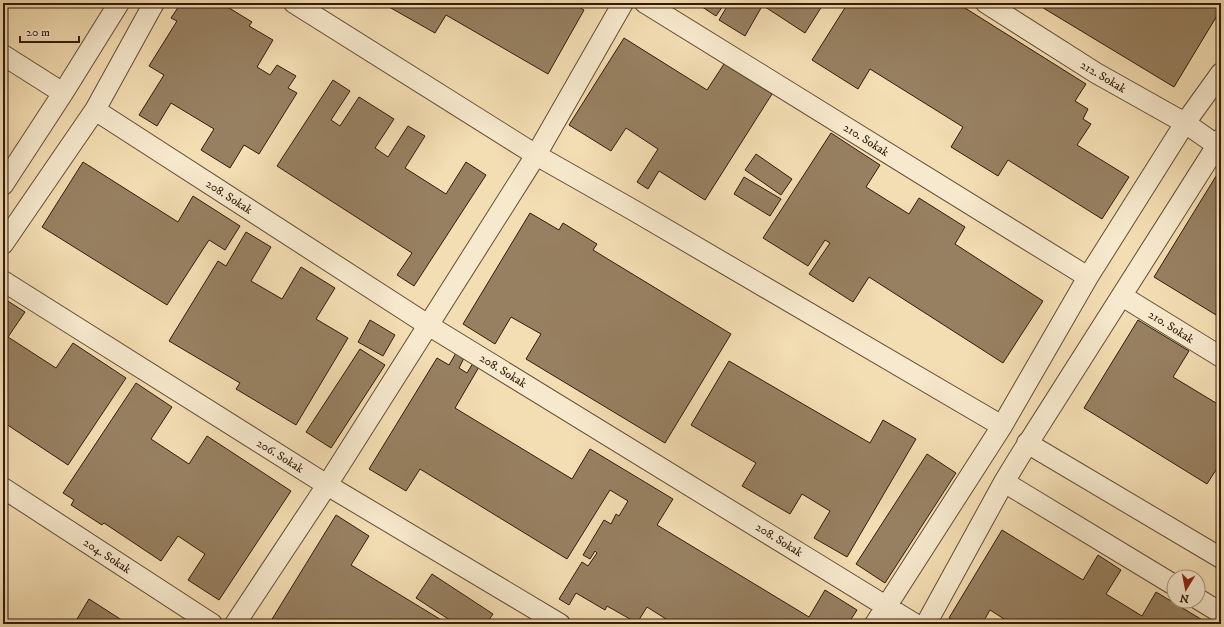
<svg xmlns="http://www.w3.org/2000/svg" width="1224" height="627" font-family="'IM FELL DW Pica',serif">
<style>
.building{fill:#978061;stroke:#331b0a}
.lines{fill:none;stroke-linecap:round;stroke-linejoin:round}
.minor-casing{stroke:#634c34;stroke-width:22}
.minor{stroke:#f7e9cd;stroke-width:20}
.labels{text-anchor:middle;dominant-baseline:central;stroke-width:3;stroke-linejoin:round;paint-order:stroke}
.street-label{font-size:12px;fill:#331b0a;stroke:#f7e9cd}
</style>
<rect width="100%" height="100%" fill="#f3ddb2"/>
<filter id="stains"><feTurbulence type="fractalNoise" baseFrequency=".005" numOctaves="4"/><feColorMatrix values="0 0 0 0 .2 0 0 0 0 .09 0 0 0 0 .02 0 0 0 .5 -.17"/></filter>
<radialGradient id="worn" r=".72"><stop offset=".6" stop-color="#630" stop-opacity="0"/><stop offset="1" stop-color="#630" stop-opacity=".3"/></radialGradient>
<!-- building -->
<path class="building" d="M181,3H221L252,22L249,26L273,40L257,67L270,75L277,65L296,76L288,88L297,93L259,154L244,145L230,168L201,150L214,129L171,103L157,126L139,115L164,75L149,66L177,21L171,18Z
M382,3H572L584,10L548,74L446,15L435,33Z
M696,3H725L716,16Z
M729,3H753L761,8L745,36L719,20Z
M759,3H824L805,33Z
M848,3H957L1086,84L1075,101L1088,109L1083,119L1091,124L1077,145L1129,177L1102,219L1008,160L998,176L951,147L963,127L870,69L858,89L812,60Z
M1035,3H1221V9L1174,87Z
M624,38L707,90L724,64L772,94L705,200L659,171L648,189L637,182L658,149L626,128L611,151L569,125Z
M333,80L350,91L331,120L340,126L359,97L394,119L375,148L388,157L408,126L425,136L405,168L446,194L466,162L486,175L414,286L397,275L412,253L277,166Z
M831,133L880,165L866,187L909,214L919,198L965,227L955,244L1043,301L1003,363L869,277L853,302L809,274L830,243L825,240L808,266L763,238Z
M756,154L792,179L781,195L745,170Z
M83,162L178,222L193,196L240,226L225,250L209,240L167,305L42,227Z
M1221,168V318L1154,277Z
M744,177L781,199L770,216L734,194Z
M530,213L559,230L563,223L597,244L593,250L731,334L665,443L526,359L541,334L511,317L495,344L463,324Z
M246,232L271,247L251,281L282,299L301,267L335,288L316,319L348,338L296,425L236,389L240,383L169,341L218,261L226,266Z
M3,298L25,312L8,337L56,368L73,343L126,378L68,465L3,422Z
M370,320L395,335L383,356L358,342Z
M1138,320L1189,351L1173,377L1221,406V462L1207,484L1084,408Z
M360,349L385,365L331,448L306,432Z
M456,353L464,358L459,368L467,373L473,363L479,367L455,408L572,479L590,449L673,499L657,525L809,617L825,590L857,610L848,624H674L647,607L637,623L607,606L605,610L576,593L569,605L559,599L582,562L588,566L597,553L595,551L590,559L583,555L604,520L611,524L616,514L619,516L628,501L610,490L567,559L420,469L406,491L369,469L437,358L449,365Z
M729,361L870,443L883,420L916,439L847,557L814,538L830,511L802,494L790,514L742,486L756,463L691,425Z
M136,383L172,407L151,439L189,464L207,436L291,491L219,600L188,580L205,554L178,536L161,561L104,523L102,525L71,505L74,500L63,493Z
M927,454L956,473L885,583L856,564Z
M336,515L369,536L351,565L448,624H269Z
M1002,530L1083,580L1098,555L1121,570L1106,594L1142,616L1156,592L1209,624H1012L990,610L982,624H959L949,618Z
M432,574L493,614L486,624H456L416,598Z
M89,599L128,624H74Z"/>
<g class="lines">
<!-- minor casing -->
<g class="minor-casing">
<path id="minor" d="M294,3L536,155L633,210L1002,426
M645,3L1088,277
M986,3L1096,73L1185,123L1221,148
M3,55L63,93
M95,110L428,325L915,624
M3,185L63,93L119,3
M3,244L95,110L154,3
M3,281L327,485L560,624
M1122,296L1221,357
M1027,443L1221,558
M1004,482L1174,585
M3,488L212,624
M1198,599L1221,613
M235,624L327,485L536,155L623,3
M875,624L1002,426L1088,277L1185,123L1221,73
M926,624L1004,482L1018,459L1221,139"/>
</g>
<!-- minor -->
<use href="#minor" class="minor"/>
</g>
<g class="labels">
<!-- street labels -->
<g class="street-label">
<text transform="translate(1103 77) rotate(31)">212. Sokak</text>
<text transform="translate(866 140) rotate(32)">210. Sokak</text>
<text transform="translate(229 197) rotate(33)">208. Sokak</text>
<text transform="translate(1171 327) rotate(32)">210. Sokak</text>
<text transform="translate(503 371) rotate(32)">208. Sokak</text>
<text transform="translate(280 456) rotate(32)">206. Sokak</text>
<text transform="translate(779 540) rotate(32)">208. Sokak</text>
<text transform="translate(107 556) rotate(33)">204. Sokak</text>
</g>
</g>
<!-- margin -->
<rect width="1224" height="627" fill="none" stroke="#f3ddb2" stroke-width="16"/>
<rect x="4" y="4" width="1216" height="619" fill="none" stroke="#331b0a" stroke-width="2"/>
<rect x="8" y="8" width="1208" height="611" fill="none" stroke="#331b0a"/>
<!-- north arrow -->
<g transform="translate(1186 589) rotate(190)"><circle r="19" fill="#f7e9cd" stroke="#a9977f"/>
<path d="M0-3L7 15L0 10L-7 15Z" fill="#8f2418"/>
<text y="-6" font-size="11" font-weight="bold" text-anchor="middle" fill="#331b0a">N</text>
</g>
<!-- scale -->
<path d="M20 36v6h59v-6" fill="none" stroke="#331b0a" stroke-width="2"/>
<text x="26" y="36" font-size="12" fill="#331b0a" stroke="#f7e9cd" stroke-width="3" paint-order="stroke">20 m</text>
<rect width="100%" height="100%" filter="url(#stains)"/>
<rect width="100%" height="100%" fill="url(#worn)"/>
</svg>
